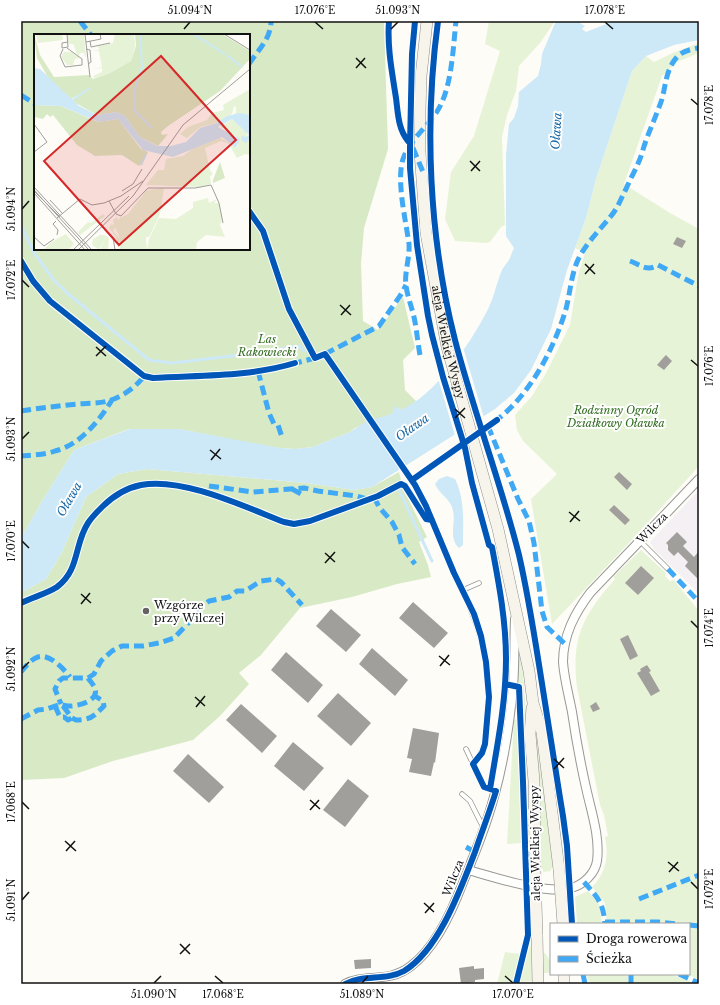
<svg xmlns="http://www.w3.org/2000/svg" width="720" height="1005" font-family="'Libre Baskerville',serif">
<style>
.industrial{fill:#f5f0f3}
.green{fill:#e7f3d7}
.forest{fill:#d8eac5;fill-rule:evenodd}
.water{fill:#cde8f7}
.pier{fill:#fdfcf7}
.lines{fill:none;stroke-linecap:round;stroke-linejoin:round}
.stream{stroke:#cde8f7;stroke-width:3}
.building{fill:#a19f9c}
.lane-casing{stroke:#979795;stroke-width:5.5}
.street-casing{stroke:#979795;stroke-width:10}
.secondary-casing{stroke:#8e8d8b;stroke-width:12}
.lane{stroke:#fffffe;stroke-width:4}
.street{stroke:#fffffe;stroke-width:8}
.secondary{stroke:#f6f4eb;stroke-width:11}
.secondary-bridge-casing{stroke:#8e8d8b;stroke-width:12;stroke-linecap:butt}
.secondary-bridge{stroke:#f6f4eb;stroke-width:11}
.quiet{stroke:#3fa9f5;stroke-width:5;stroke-dasharray:10 5;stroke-linecap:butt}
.cycleway-casing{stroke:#fff;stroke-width:8}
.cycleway{stroke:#0057b8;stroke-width:6}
.ticks{fill:none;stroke:#111;stroke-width:1.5}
.poi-dot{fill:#646362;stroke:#fff;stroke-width:1.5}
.labels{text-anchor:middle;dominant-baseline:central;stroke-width:4;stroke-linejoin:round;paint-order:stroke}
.park-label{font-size:11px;font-style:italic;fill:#2f6b1f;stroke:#fff}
.street-label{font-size:11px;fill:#111;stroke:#fff}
.poi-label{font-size:11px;fill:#111;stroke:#fff;text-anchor:start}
.water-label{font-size:12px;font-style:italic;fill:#1768a6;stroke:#fff}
.inset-river{fill:none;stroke:#cde8f7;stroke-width:2}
.inset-road{fill:none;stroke:#9f9e9b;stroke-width:1}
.view{fill:#d62828;fill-opacity:0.15;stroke:#d62828;stroke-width:2}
.inset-edge{fill:none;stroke:#111;stroke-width:2}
.neatline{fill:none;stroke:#111;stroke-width:1.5}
.ticks-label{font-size:10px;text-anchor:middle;fill:#111}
</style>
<rect width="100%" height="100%" fill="#fdfcf7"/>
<!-- industrial -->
<path class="industrial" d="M699,490V594L655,550L650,542Z"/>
<!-- green -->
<path class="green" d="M489,21H555L540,43L519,66L516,91L507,115L502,137L505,225L501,227L490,242L486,243L455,241L445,219L451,172L474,136L500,51L485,44Z
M699,43V53L677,62L662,76L624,184L670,213L699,229V466L629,543L552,624L531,499L557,474L523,441L517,430L515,415L532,396L546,373L570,325L578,276L585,253L575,248L586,218L596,179L632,71L646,56L654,62L675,52Z
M641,550L666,573L665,576L670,581L674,580L677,584L699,611V980L687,974H689V924H607L605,903L592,887C606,873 609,856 605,837L608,836L604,815L600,805L577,687C571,637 583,616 615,579L613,577Z
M516,639L522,663L526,712L530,866H528L526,763L524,701L521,684L516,682Z
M517,719L521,843L507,844L514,720Z
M534,720L554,868L551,869V871L543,872V869H541L539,779Z
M588,891L599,904L602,924H577L575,897Z
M530,946H531L533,981L519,982Z
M505,952L521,954L512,984H497Z
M544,953H545L551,962V973H544Z
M586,974H628V980H633V974C658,974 672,971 695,984H593L589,981Z"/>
<!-- forest -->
<path class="forest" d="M21,21H384L388,149L364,228L361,264L363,321L378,330L403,297L415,348L403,360L405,390L416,401L411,406L400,410L396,407L392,414L355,428L350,432L313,447L296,449L280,448L260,445L179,429H129L74,450L44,498L21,538ZM35,35H249V249H35Z
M147,469L307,483L354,490L372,487L399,472L403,488L427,537L419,542L428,565L431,577L397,584L352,597L300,608L261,655L239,673L249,684L220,716L193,740L113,761L64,778L21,780V593L46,579L62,552L86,497L118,474Z"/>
<!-- water -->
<path class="water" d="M556,21H581L580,23L585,26L582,29L586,32L614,21H699V40L674,45L646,56L632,71L596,179L586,218L567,270L551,329L531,370L514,393L495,409L372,487L354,490L307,483L147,469L118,474L86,497L62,552L46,579L21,593V538L44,498L74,450L130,429H179L280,448L295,449L313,447L350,432L367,421L392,414L394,407L396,406L400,410C434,397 470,344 486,313C494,299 496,284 502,270C504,266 507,263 509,260C511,256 512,252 514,248L506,236V155L509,124L514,118L518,106L519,92L538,76L541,64L542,54Z
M447,476L455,479C465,499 463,521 463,542V545L459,548C448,538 456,523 453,511C452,500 439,494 435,484L439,479Z"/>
<!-- pier -->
<path class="pier" d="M463,347L484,418L455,436L438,378L447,368Z"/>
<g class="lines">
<!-- stream -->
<path class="stream" d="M21,225L34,253L53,279L67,293L149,360L172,363L240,355L300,346L304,351
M399,490L432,561"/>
</g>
<!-- building -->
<path class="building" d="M677,237L686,241L682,248L673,244Z
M666,355L672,361L664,370L657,365L664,357Z
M619,472L632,484L627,490L614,477Z
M614,505L630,520L625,525L609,510Z
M677,532L687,542L683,546L694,557L699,551V580L685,566L688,562L678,552L674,556L668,550V545L666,543Z
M641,566L654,578L638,595L625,583Z
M413,602L448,633L434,648L399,618Z
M331,609L361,635L346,652L316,626Z
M628,635L638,656L630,660L620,639Z
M372,648L408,680L395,696L359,664Z
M286,652L323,685L308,703L271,670Z
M647,665L651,671L649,672L660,691L651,696L637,673L641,671L640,669Z
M338,693L371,723L351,746L317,716Z
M596,702L600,709L593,712L590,706Z
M241,704L277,736L262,753L226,720Z
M413,728L439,733L435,763L434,762L431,776L409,772L412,759L407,758Z
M293,742L324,768L304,791L274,766Z
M188,754L224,787L209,803L173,771Z
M348,779L369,796L345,827L323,810Z
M371,959V968L355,969L354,960Z
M474,966V969L484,968V979L475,980V982L461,984L459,968Z"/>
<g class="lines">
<!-- lane casing -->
<g class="lane-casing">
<path id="lane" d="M640,541L668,569
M454,573C478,621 493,663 488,719C486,738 486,748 473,764
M463,590L479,583
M466,749L484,787L495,791
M462,794L470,801L481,823L485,826"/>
</g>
<!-- street casing -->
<g class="street-casing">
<path id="street" d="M468,870C494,877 547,895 571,888C583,885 595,874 597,861C600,838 592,814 587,792C581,766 576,739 572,712C569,696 564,678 563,662C563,635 575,613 590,593L699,479
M345,984C366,973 388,984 411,966C435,948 453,909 463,882C475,853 487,824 495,793C504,760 510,720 513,686C515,664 514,641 515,619"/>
</g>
<!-- secondary casing -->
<g class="secondary-casing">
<g id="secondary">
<path id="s1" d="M427,21L421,76L420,111V152L426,233L447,347L498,529L529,671L533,703L542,732L559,869"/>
<path d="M532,708L530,734L534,781L535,870"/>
<path d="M537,935L538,984"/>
<path d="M564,974V984"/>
</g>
</g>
<!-- lane -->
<use href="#lane" class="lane"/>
<!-- street -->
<use href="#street" class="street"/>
<!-- secondary -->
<use href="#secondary" class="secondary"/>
<!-- secondary-bridge casing -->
<g class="secondary-bridge-casing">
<path id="secondary-bridge" d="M559,869L563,924
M535,870L537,935"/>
</g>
<!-- secondary-bridge -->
<use href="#secondary-bridge" class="secondary-bridge"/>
<!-- quiet -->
<path class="quiet" d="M80,21L91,35
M249,64C258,50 271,39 271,21
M21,95L35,104
M413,148L423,172
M630,261C641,265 647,272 658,265L699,286
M325,354L379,326L400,296L406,285
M420,355C418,344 417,333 415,322C413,310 408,299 406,286C404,273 410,258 409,244C406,221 396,181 403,159C409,141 426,128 436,113C452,90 453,48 456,21
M292,364L315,358L314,355
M258,371L269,413L274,424L278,425L282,437
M21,411C40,408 58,406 77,404C88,403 100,404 111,400C123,396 136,387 144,376
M494,422C529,397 554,349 566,309C570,293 571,277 577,262C584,245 600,230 611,216C618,208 621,198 626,189C631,177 638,166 642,153C647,135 656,117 662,99C666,84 666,69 677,57C682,51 692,49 699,48
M488,426L518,499L529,521L534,543L542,611L547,627L565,644
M21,456C32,455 44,455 55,451C80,445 99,421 112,400
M209,486L253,492L304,488L318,491L356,496L367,499
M292,489L301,494
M374,497L379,507L392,522L399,535L402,547L415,564
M668,569L699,602
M21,672C25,667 31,659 38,657C49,653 64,669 70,677
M88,678L94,674L101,661L112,651L122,646H143L159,643L174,638L196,615L201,607L209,601L229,597L237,591H245L261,581L276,579L281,582L302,605
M55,706L60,717H64L68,720L72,718
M63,706L72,718L76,720C91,720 94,716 104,706L103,701L95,696
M21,719L38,710L47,709L61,704C69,710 100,702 95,689C94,685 90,681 88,678H63L59,681L55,689L61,704
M466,847L475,852
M584,882C598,898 603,902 605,924
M639,899L699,875
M605,922H658L677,924
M689,925L699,926
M583,974L585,984
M631,974V984
M679,974L699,983"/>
<!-- cycleway casing -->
<g class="cycleway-casing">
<path id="cycleway" d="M389,21C387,47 392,72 396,98C398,113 398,129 408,141
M415,21L412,54L410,145V168L417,245L428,316L432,335L443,377L465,448L472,483L489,545L492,547C499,584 506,621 506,659C506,703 497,746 490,789
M438,21C424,125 429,238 455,340C474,413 501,483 519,555C528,594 534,633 540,671C548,720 555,768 563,816L567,846L572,924
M249,211L263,231L289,309L315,358L325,354L415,485L426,506L454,573L474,614L481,636L486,662L489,697L485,744L482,753L473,764L484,787L496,791C490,811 482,831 475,852C461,888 439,950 404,971C386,981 363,974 345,984
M21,261L33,281L50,301L144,376L153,378C200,375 249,377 295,363
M412,480L497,420
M21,603C33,597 46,594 57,587C80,570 74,544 88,523C92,517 97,512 102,507C113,496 126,488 141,485C183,477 245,507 284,522L294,524L310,521L378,496L401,484L405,486L426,519L432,520
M505,684L519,687L523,782L528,935L516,984"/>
</g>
<!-- cycleway -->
<use href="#cycleway" class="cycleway"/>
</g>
<!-- ticks -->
<path class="ticks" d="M315,22L323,29M605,22L613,29M184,29L190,22M391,29L398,22M356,58L366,68M356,68L365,58M691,99L698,105M470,161L480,171M471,171L480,161M22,209L29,201M585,264L595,274M585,274L594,264M22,280L29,287M340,305L351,315M341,315L350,305M96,347L106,356M96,356L106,346M691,360L698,366M455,409L465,418M455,418L465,408M22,439L29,432M210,450L221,459M211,460L220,449M569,512L580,521M570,522L579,511M22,541L29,548M325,553L335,562M325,563L335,552M81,594L91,603M81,604L90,593M691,621L698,628M439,656L450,665M440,666L449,655M22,669L29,662M195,697L205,706M196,707L205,696M554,759L564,768M554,769L564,758M310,800L320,809M22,802L29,809M310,810L319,800M65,841L76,851M66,851L75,841M668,862L679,871M669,872L678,862M691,882L698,889M22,900L29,892M424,903L434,912M425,913L434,903M180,944L190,954M180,954L190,944M215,976L223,983M505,976L513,983M154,983L161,976M362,983L368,976"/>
<!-- markers -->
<circle class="poi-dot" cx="146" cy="611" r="4"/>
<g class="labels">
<!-- park labels -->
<g class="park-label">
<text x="267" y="339">Las<tspan x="267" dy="13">Rakowiecki</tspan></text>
<text x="616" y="410">Rodzinny Ogród<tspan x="616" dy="13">Działkowy Oławka</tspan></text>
</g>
<!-- street labels -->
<g class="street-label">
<text stroke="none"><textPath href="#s1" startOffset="324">aleja Wielkiej Wyspy</textPath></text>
<text transform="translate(652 528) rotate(-46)">Wilcza</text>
<text transform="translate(535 843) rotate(-91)">aleja Wielkiej Wyspy</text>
<text transform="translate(453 878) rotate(-68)">Wilcza</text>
</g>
<!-- poi labels -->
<g class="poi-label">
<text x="154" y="605">Wzgórze<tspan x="154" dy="13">przy Wilczej</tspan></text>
</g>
<!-- water labels -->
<g class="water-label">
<text transform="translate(556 131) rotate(-86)">Oława</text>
<text transform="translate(412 427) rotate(-35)">Oława</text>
<text transform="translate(69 499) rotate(-60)">Oława</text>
</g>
</g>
<!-- overview -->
<g transform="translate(34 34)">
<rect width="216" height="216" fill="#fdfcf7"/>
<path d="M2,0H28L29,6L4,9ZM50,0L52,23H51L50,19H46L45,22L42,19L40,11L34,9L33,1ZM81,0H100L101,13L97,27L76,39L60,44L59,42L68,38V34L59,35L68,33L65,17H57L65,16L64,12L79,9ZM30,18H37L46,24L41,25L39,31H33L27,23ZM216,55V81L199,80L202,79V73L200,72L198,80L183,89L166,93L153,104L146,100L154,93L173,86L178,79L190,76L189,71ZM198,85L212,98L216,107V121L211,120L203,124L195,110L187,107L171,114L176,136L179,140L176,142L177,150L165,153L112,151L124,136H130L132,125L149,122L158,115L185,103L203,114L205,105L192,95L186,93ZM130,154L126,180L115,203H112L113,216H86L85,202L81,193L86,184L94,180L113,156ZM174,164L175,169L183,165L180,169H185L188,186L186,191L191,203L172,201L163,208L162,216H113L115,205L125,184L142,185L159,174V168ZM69,180L71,182L46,201L44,198L54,188L57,189ZM83,183L85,186L79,197L85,204V216L82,203L75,194L77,190L80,191L79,186ZM32,200L40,210L34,216L10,215L19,207ZM66,201H69L73,202L75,205L74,216H66L72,203L65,216L58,211L59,205Z" fill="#e7f3d7"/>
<path d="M0,0L6,21L20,43L55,41L59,45L76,39L97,27L102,12L101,0H188L216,17V25L186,57L134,92L127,98L128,101L134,100L124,112L106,103L91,82L82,78L63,81L38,67L57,54L37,65L26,57L16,47L3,24ZM0,71L27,72L64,88L84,85L107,115L114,118L109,128L105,132L88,121L61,122L43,111L19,81L16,83L13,80L9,85L0,83ZM186,128L191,144L179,149V146Z" fill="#d8eac5"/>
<path d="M0,34L6,35L45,72L63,81L82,78L91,82L106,103L123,112H137L152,108L166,94L183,89L193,82L206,79L216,81V107L215,105L212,109L207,106L208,102L213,103L215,101L198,85L184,93L206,105L202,114L188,103L139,123L109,116L84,85L65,88L27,72L0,71Z" fill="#cde8f7"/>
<path class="inset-river" d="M106,0L108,33L100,58L101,77L118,94M159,0L191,20M193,21L208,33M37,67L56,54M107,131L112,120"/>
<path class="inset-road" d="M33,0L34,13L28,14V9L34,8M51,0L56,43M190,0L216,16M56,7L57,13L76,9M52,8L67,5L66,0M29,15L26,22L31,33L48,31V25L33,14M52,15L56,16L57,28L54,30M0,90L13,108L0,118M0,153L58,216M0,156L55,216M0,157L26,183M88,157L99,150L108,135M0,159L51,216M16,166L29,180M75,167L82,180L87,182L114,154H161L177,151L185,169L189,189M23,184L46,165L58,171L70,169L87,162L109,147M22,187L19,190L24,196L23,201M68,193L79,203L81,216M0,203L10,212L20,205M39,216L95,162M44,216L99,162L149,91L216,35"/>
<path class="view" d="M127,22L202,106L85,211L10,127Z"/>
<rect width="216" height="216" class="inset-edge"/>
</g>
<!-- border -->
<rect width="720" height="1005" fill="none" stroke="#ffffff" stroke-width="44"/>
<!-- legend -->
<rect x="550" y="923" width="140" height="52" fill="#ffffff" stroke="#a0a0a0"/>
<rect x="558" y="936" width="20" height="6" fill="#0057b8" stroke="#a0a0a0"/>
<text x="586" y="943" font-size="12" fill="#111111">Droga rowerowa</text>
<rect x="558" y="956" width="20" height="6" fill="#3fa9f5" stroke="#a0a0a0"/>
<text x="586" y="963" font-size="12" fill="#111111">Ścieżka</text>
<rect x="22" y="22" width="676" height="961" class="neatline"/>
<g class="ticks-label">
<text x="190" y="14">51.094°N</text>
<text x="315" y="14">17.076°E</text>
<text x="398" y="14">51.093°N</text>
<text x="605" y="14">17.078°E</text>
<text transform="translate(709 105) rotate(-90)" y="4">17.078°E</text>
<text transform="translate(11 209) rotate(-90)" y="4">51.094°N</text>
<text transform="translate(11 280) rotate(-90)" y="4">17.072°E</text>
<text transform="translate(709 366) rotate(-90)" y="4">17.076°E</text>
<text transform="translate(11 439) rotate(-90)" y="4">51.093°N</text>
<text transform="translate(11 541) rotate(-90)" y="4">17.070°E</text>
<text transform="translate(709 628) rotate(-90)" y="4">17.074°E</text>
<text transform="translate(11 669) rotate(-90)" y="4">51.092°N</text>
<text transform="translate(11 802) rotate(-90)" y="4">17.068°E</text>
<text transform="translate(709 889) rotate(-90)" y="4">17.072°E</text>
<text transform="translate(11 900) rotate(-90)" y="4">51.091°N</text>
<text x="154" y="998">51.090°N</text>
<text x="223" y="998">17.068°E</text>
<text x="362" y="998">51.089°N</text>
<text x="513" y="998">17.070°E</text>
</g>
</svg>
